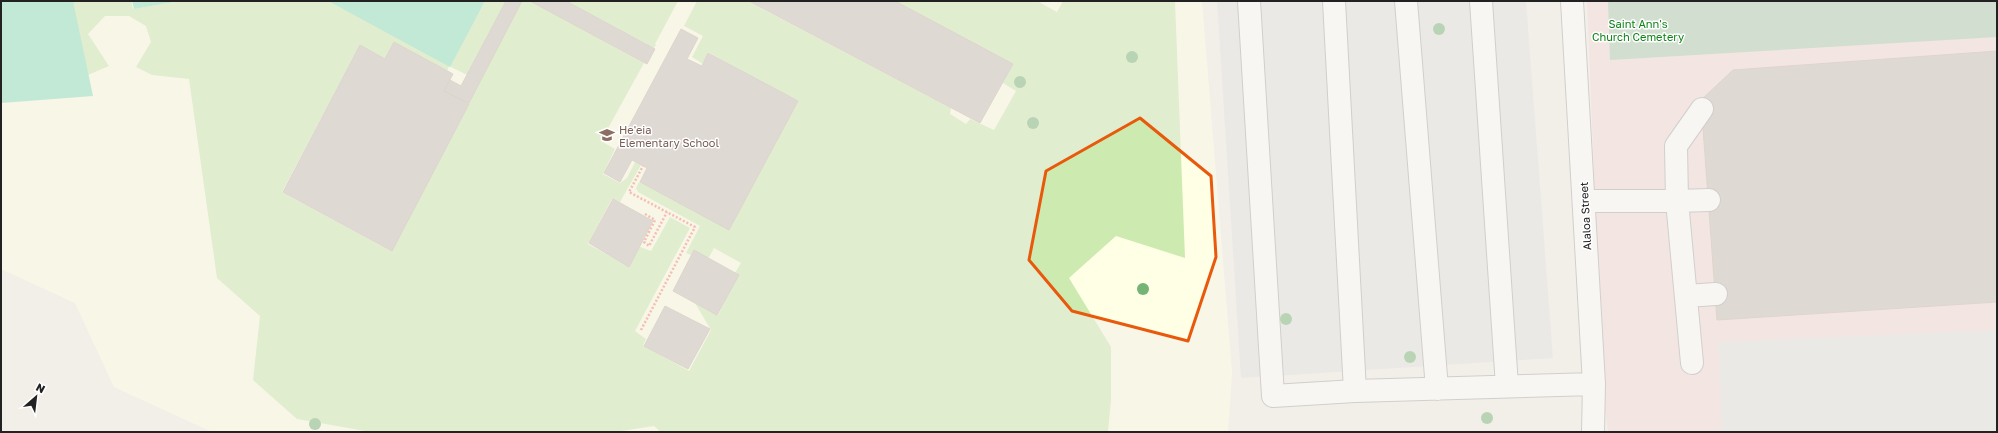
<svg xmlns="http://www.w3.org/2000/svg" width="1998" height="433" font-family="'Golos Text',sans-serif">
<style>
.commercial{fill:#f2dad9}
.education{fill:#ffffe5}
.grass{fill:#cdebb0}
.cemetery{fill:#aacbaf}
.pitch{fill:#88e0be}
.parking{fill:#e2e2e2}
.building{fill:#c7bfb8;stroke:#c4b6ab}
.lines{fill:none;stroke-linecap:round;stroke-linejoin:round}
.minor-casing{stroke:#a9a9a9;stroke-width:24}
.path{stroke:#fa8072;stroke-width:2.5;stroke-dasharray:2 2;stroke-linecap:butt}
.minor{stroke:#fff;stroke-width:22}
.tree{fill:#74b475}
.marked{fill:none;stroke:#e8590c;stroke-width:3;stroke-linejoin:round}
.labels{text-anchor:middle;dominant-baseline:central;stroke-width:3;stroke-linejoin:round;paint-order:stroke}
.park-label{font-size:11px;fill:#0c8416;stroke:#fff}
.education-label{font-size:11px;fill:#785e54;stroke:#fff;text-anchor:start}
.street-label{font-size:11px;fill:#222;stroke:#fff}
</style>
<rect width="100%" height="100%" fill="#f2efe9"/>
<!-- commercial -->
<path class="commercial" d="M1587,1H1997V432H1608L1603,397Z"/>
<!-- education -->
<path class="education" d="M1,1H1202L1232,372L1228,432H212L114,387L75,303L1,269Z"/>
<!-- grass -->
<path class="grass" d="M1,1H131L133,9L182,1H328L449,65L485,1H506L467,75L449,66L447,71L394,42L385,59L360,45L282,192L391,251L469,104L468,103L521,1H531L644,63L601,141L615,149L603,174L620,183L627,178L635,162L641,165L620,202L612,199L588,244L628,266L638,246L651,251L670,217L690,228L635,331L646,339L643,345L689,371L711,330L695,303L718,315L738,276L735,273L741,263L714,248L708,259L694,250L691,255L686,253L700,226L638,192L636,188L639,182L729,229L797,102L708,52L703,64L692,57L703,36L684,26L697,1H748L951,108L950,114L966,124L970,119L994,130L1016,91L1003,83L1012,64L894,1H1037L1057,12L1063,1H1175L1185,258L1116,236L1069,278L1111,347V400L1108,432H661L654,426L615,432H371L297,419L253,380L260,316L217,278L189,79L152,75L136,67L151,42L146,26L129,16H105L88,34L109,66L76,80Z
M566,1H678L655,44L656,45L654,48Z"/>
<!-- cemetery -->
<path class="cemetery" d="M1608,1H1997V37L1610,60Z"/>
<!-- pitch -->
<path class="pitch" d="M1,1H73L93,96L1,103Z
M132,1H180L134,9Z
M328,1H485L450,67Z"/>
<!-- parking -->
<path class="parking" d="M1217,1H1526L1553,358L1241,378Z
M1997,330V432H1722L1718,342Z"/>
<!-- building -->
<path class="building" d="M506,1H522L469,103L444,91L450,80L461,86Z
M530,1H566L655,49L647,64Z
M749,1H895L1013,64L980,123Z
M681,29L698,38L687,59L702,66L708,53L798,101L729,230L640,182L647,168L632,160L620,182L604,173Z
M394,42L453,74L444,91L469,104L392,251L283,192L360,45L385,59Z
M1997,51V302L1717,320L1701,100L1733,70Z
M613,199L653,221L629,267L589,243Z
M694,250L739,275L717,315L673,291Z
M665,306L710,329L688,369L644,346Z"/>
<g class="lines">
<!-- minor casing -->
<g class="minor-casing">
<path id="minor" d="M1249,1L1273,396L1355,391L1594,384
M1334,1L1355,391
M1406,1L1437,389
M1481,1L1507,386
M1572,1L1594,384L1593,432
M1702,109L1676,146L1677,201L1709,200
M1584,201H1677L1692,363
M1686,296L1716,294"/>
</g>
<!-- path -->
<path class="path" d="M645,214L655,220L644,242L649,246L667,212
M641,330L695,227L629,192L643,166"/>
<!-- minor -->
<use href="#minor" class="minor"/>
</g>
<!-- trees -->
<g class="tree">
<circle cx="1439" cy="29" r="6"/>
<circle cx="1132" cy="57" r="6"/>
<circle cx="1020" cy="82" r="6"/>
<circle cx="1033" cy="123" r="6"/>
<circle cx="1143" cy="289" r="6"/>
<circle cx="1286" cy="319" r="6"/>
<circle cx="1410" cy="357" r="6"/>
<circle cx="1487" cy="418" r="6"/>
<circle cx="315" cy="424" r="6"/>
</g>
<!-- marked area -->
<path d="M0 0H1998V433H0ZM1140,118L1211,176L1216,257L1188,341L1072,311L1029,260L1046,171Z" fill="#f2efe9" fill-opacity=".55" fill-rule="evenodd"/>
<path class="marked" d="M1140,118L1211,176L1216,257L1188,341L1072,311L1029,260L1046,171Z"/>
<!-- icons -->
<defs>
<g id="school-bare" transform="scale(1.2)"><path d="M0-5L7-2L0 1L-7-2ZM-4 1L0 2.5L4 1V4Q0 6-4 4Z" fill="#8d6e63" stroke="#fff" stroke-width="2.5" paint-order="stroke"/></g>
</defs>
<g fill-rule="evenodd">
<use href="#school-bare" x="607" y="135"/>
</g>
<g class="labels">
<!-- park labels -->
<g class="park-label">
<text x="1638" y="23">Saint Ann's<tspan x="1638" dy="13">Church Cemetery</tspan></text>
</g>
<!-- education labels -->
<g class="education-label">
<text x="619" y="129">He'eia<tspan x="619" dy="13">Elementary School</tspan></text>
</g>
<!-- street labels -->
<g class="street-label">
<text transform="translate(1585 216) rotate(-93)">Alaloa Street</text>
</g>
</g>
<!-- border -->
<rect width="1998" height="433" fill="none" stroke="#222222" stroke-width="4"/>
<!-- north arrow -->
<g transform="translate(36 397) rotate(28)" stroke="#ffffff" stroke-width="3" paint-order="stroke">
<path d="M0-3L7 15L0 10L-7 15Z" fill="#222222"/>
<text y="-6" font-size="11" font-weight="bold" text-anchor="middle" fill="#222222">N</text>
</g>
</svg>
